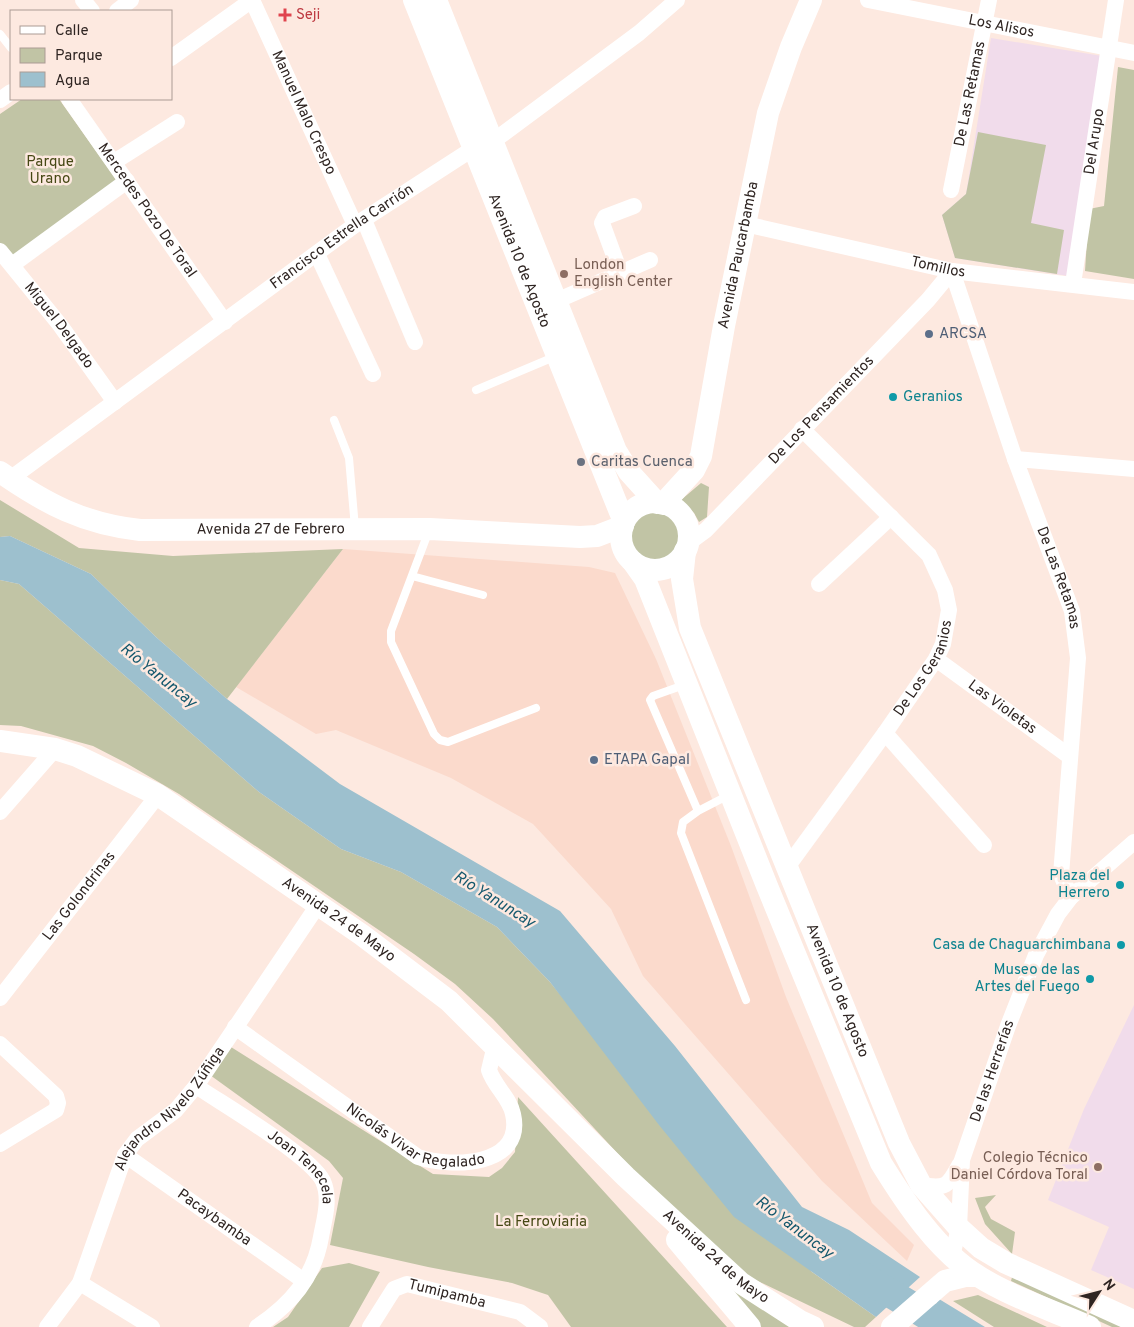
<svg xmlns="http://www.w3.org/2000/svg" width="1134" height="1327" font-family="Overpass,sans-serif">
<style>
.built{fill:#fbdacc}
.education{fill:#f1dceb}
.green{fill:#c1c4a5}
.water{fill:#9dc0ce}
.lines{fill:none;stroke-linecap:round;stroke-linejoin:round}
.river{stroke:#9dc0ce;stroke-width:29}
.lane{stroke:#fff;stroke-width:8}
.street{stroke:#fff;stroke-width:16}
.secondary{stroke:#fff;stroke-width:22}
.health-dot{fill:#e0444e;stroke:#fde9e0;stroke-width:2}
.education-dot{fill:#8d6e63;stroke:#fde9e0;stroke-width:2}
.service-dot{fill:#5c6f8a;stroke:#fde9e0;stroke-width:2}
.culture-dot{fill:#0f9aa8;stroke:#fde9e0;stroke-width:2}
.worship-dot{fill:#6b7280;stroke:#fde9e0;stroke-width:2}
.labels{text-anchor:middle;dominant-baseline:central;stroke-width:5;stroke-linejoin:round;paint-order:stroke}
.health-label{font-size:15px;fill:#be3a42;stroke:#fde9e0;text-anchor:start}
.street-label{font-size:15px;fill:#2f2522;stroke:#fde9e0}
.park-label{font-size:15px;fill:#464814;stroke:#fde9e0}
.education-label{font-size:15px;fill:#785e54;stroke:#fde9e0;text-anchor:start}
.service-label{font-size:15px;fill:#4e5e75;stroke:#fde9e0;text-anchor:start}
.culture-label{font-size:15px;fill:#0d838f;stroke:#fde9e0;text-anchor:end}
.worship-label{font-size:15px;fill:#5b616d;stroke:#fde9e0;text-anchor:start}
.water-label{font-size:16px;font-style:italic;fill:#14586d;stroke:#fde9e0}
</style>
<rect width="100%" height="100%" fill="#fde9e0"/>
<!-- built -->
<path class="built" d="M343,549L589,567L615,573L656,659L731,846L786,997L872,1203L914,1245L907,1261L822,1181L643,976L611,909L533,824L451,778L336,730L316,734L236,687Z"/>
<!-- education -->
<path class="education" d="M991,38L1102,56L1068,276L955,258L942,215L966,194Z
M1134,1005V1289L1091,1270L1109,1227L1048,1200L1084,1109Z"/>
<!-- green -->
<path class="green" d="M1118,67L1134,70V279L1085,271L1089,209L1104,206Z
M22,99H59L118,182L9,259L0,246V114Z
M978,132L1046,145L1031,223L1064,230L1057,274L955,258L942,215L966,194Z
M701,483L709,487L707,517L699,522L694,513L681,500Z
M0,500L79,548L173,556L343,549L227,699L156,637L91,574L10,536L0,537Z
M627 536a28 28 0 1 1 56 0a28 28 0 1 1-56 0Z
M0,580L19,584L259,792L341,849L401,872L497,927L550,982L584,1024L812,1272L876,1317L865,1327H854L745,1275L632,1169L493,1019L455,984L414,954L179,794L126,763L93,746L21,726L0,725Z
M231,1047L433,1174L489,1177L502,1168L515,1152L518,1097L727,1327H571L548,1295L512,1283L428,1267L330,1245L343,1178L329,1161L210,1075Z
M996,1195L985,1207L991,1219L1015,1232L1012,1254L985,1224L975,1198Z
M645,1198L807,1327H752Z
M349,1263L380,1272L349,1327H273L288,1317L322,1268Z
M1013,1273L1134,1327H1112L1011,1281Z
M978,1295L1047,1327H994L953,1301Z"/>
<!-- water -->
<path class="water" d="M10,536L91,574L156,637L227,699L340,784L560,911L675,1046L802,1207L849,1230L920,1277L876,1317L734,1217L659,1125L550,982L497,927L401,872L341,849L259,792L19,584L0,580V537Z
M939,1299L985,1327H921Z"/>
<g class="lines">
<!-- river -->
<path class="river" d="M864,1277L946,1327"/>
<!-- lane -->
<path class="lane" d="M0,34L11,48
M476,390L554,357
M334,420L349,458L355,528
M428,533L391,631V642L434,734L440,740L448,742L536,708
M412,576L483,595
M684,685L653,696L650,700L698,811
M729,795L698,811L683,822L681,833L746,1000"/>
<!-- street -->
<g class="street">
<path d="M83,0L92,11"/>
<path id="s1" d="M252,0L355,225"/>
<path id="s2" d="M868,0L1134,53"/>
<path d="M117,11L131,0"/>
<path d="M171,58L252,0"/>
<path id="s3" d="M69,99L225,322"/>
<path d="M0,100L11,92"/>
<path d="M114,162L177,122"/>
<path id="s4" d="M951,190L989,0"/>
<path d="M364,220L415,342"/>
<path id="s5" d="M745,224L952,271L1134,292"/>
<path id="s6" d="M0,251L60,325L115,402"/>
<path d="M317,254L373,374"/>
<path d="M12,265L127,181"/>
<path id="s7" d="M952,271L1015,459L1072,611L1078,658L1061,875L1071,897"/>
<path d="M620,272L602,223L605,217L634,206"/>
<path id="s8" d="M1073,284L1116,0"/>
<path d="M556,301L650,260"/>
<path d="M1015,459L1134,469"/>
<path id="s9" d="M10,479L355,225L474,148L493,141L503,134L639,33L677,0"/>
<path id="s10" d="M687,544L706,530L928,300L952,271"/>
<path d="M819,584L891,517"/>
<path id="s11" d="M936,659L1069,756"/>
<path d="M885,733L984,845"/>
<path d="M0,812L55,749"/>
<path id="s12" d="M788,866L885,733L936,659L943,644L949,610L945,590L929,555L802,429"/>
<path id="s13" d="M0,998L158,795"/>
<path id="s14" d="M235,1027L418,1157C451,1168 525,1167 513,1114C510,1098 494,1086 489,1070L495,1045"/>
<path d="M0,1044L56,1096L58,1103L56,1110L0,1144"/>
<path id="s15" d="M196,1086C224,1105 310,1155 323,1181C331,1199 324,1220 321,1237C314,1278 291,1304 257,1327"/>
<path id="s16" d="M125,1155L304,1281"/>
<path d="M921,1185C947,1189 948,1186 960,1164"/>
<path id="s17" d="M952,1256L959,1228L962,1160L1008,1026L1036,955L1058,914L1071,897L1134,842"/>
<path d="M80,1283L152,1327"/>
<path id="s18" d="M47,1327L80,1283L125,1155L137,1139L176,1110L196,1086L318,905"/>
<path id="s19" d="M370,1327L394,1289L407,1284L520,1312L540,1327"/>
</g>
<!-- secondary -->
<g class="secondary">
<path id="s20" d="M414,0L624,522"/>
<path d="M436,0L616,451L629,472L657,503"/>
<path id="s21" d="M0,472C46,504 84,524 140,530L430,529L580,537L597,536L623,526"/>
<circle cx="655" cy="536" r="34"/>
<path id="s22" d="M663,504L694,470L701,456L724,326L768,113L791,47L811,0"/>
<path id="s23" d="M685,551L682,579L690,628L899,1143L921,1185L959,1228L981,1248L1006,1263L1134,1321"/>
<path d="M633,562L645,579L767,886L881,1163C905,1202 938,1252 978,1276C1011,1297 1054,1311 1090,1327"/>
<path id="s24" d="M0,741L55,749L77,756L158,795L362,935L449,1001L626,1177L741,1283L800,1321L813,1327"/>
<path d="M677,1240L750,1327"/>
<path d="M892,1327L945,1281L965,1276H977"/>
</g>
</g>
<!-- markers -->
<path class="health-dot" d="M282.5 7.5h5v5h5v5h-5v5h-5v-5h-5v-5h5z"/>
<g class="education-dot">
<circle cx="564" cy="274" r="5"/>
<circle cx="1098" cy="1167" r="5"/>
</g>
<g class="service-dot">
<circle cx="929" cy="334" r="5"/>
<circle cx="594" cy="760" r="5"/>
</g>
<g class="culture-dot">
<circle cx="893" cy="397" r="5"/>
<circle cx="1120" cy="885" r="5"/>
<circle cx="1121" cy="945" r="5"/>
<circle cx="1090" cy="979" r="5"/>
</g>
<circle class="worship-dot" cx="581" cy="462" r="5"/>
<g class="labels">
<!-- health labels -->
<g class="health-label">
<text x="296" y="15">Seji</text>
</g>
<!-- street labels -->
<g class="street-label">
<text stroke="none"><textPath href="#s2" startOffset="136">Los Alisos</textPath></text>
<text stroke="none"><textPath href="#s4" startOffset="98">De Las Retamas</textPath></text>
<text stroke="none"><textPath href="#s1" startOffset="124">Manuel Malo Crespo</textPath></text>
<text stroke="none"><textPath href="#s8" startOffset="144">Del Arupo</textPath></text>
<text stroke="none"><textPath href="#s3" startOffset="136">Mercedes Pozo De Toral</textPath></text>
<text stroke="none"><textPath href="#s9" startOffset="411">Francisco Estrella Carrión</textPath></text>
<text stroke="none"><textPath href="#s22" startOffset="266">Avenida Paucarbamba</textPath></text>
<text stroke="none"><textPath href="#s20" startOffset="281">Avenida 10 de Agosto</textPath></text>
<text stroke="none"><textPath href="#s5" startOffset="198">Tomillos</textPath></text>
<text stroke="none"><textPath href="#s6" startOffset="95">Miguel Delgado</textPath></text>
<text stroke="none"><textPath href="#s10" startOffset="190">De Los Pensamientos</textPath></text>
<text stroke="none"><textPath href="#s21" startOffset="284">Avenida 27 de Febrero</textPath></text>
<text stroke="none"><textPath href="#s7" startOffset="325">De Las Retamas</textPath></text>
<text stroke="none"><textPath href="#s12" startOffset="241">De Los Geranios</textPath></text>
<text stroke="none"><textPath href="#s11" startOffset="82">Las Violetas</textPath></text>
<text stroke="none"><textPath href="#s13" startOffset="129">Las Golondrinas</textPath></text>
<text stroke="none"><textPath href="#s24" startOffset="388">Avenida 24 de Mayo</textPath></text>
<text stroke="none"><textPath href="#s23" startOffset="469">Avenida 10 de Agosto</textPath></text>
<text stroke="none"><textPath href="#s17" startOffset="191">De las Herrerías</textPath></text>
<text stroke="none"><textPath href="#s18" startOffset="255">Alejandro Nivelo Zúñiga</textPath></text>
<text stroke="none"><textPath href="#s14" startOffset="215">Nicolás Vivar Regalado</textPath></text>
<text stroke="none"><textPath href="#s15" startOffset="135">Joan Tenecela</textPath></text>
<text stroke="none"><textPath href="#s16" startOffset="109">Pacaybamba</textPath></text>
<text stroke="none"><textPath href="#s24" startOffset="895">Avenida 24 de Mayo</textPath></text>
<text stroke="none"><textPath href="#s19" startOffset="100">Tumipamba</textPath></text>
</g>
<!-- park labels -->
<g class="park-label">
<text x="50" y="162">Parque<tspan x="50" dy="17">Urano</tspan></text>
<text x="541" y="1222">La Ferroviaria</text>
</g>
<!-- education labels -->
<g class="education-label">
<text x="574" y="265">London<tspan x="574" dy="17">English Center</tspan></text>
<text x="1088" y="1158" text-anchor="end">Colegio Técnico<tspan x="1088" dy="17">Daniel Córdova Toral</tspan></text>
</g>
<!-- service labels -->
<g class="service-label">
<text x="939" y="334">ARCSA</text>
<text x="604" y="760">ETAPA Gapal</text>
</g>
<!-- culture labels -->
<g class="culture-label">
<text x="903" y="397" text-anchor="start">Geranios</text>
<text x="1110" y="876">Plaza del<tspan x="1110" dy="17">Herrero</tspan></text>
<text x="1111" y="945">Casa de Chaguarchimbana</text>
<text x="1080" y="970">Museo de las<tspan x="1080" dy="17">Artes del Fuego</tspan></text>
</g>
<!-- worship labels -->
<g class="worship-label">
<text x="591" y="462">Caritas Cuenca</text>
</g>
<!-- water labels -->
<g class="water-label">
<text transform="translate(158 676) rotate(39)">Río Yanuncay</text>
<text transform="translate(494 900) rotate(32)">Río Yanuncay</text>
<text transform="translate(794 1228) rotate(37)">Río Yanuncay</text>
</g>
</g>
<!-- legend -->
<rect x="10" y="10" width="162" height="90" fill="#fde9e0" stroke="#ab9b94"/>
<rect x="20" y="26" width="25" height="8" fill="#ffffff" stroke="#ab9b94"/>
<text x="55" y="35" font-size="15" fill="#2f2522">Calle</text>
<rect x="20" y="48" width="25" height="15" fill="#c1c4a5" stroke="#ab9b94"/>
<text x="55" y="60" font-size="15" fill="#2f2522">Parque</text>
<rect x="20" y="72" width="25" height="15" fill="#9dc0ce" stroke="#ab9b94"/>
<text x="55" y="85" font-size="15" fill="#2f2522">Agua</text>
<!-- north arrow -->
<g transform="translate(1099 1292) rotate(54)" stroke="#fde9e0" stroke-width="4" paint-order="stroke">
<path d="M0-4L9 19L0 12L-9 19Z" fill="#2f2522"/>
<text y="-8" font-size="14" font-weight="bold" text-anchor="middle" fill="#2f2522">N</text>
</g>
</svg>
